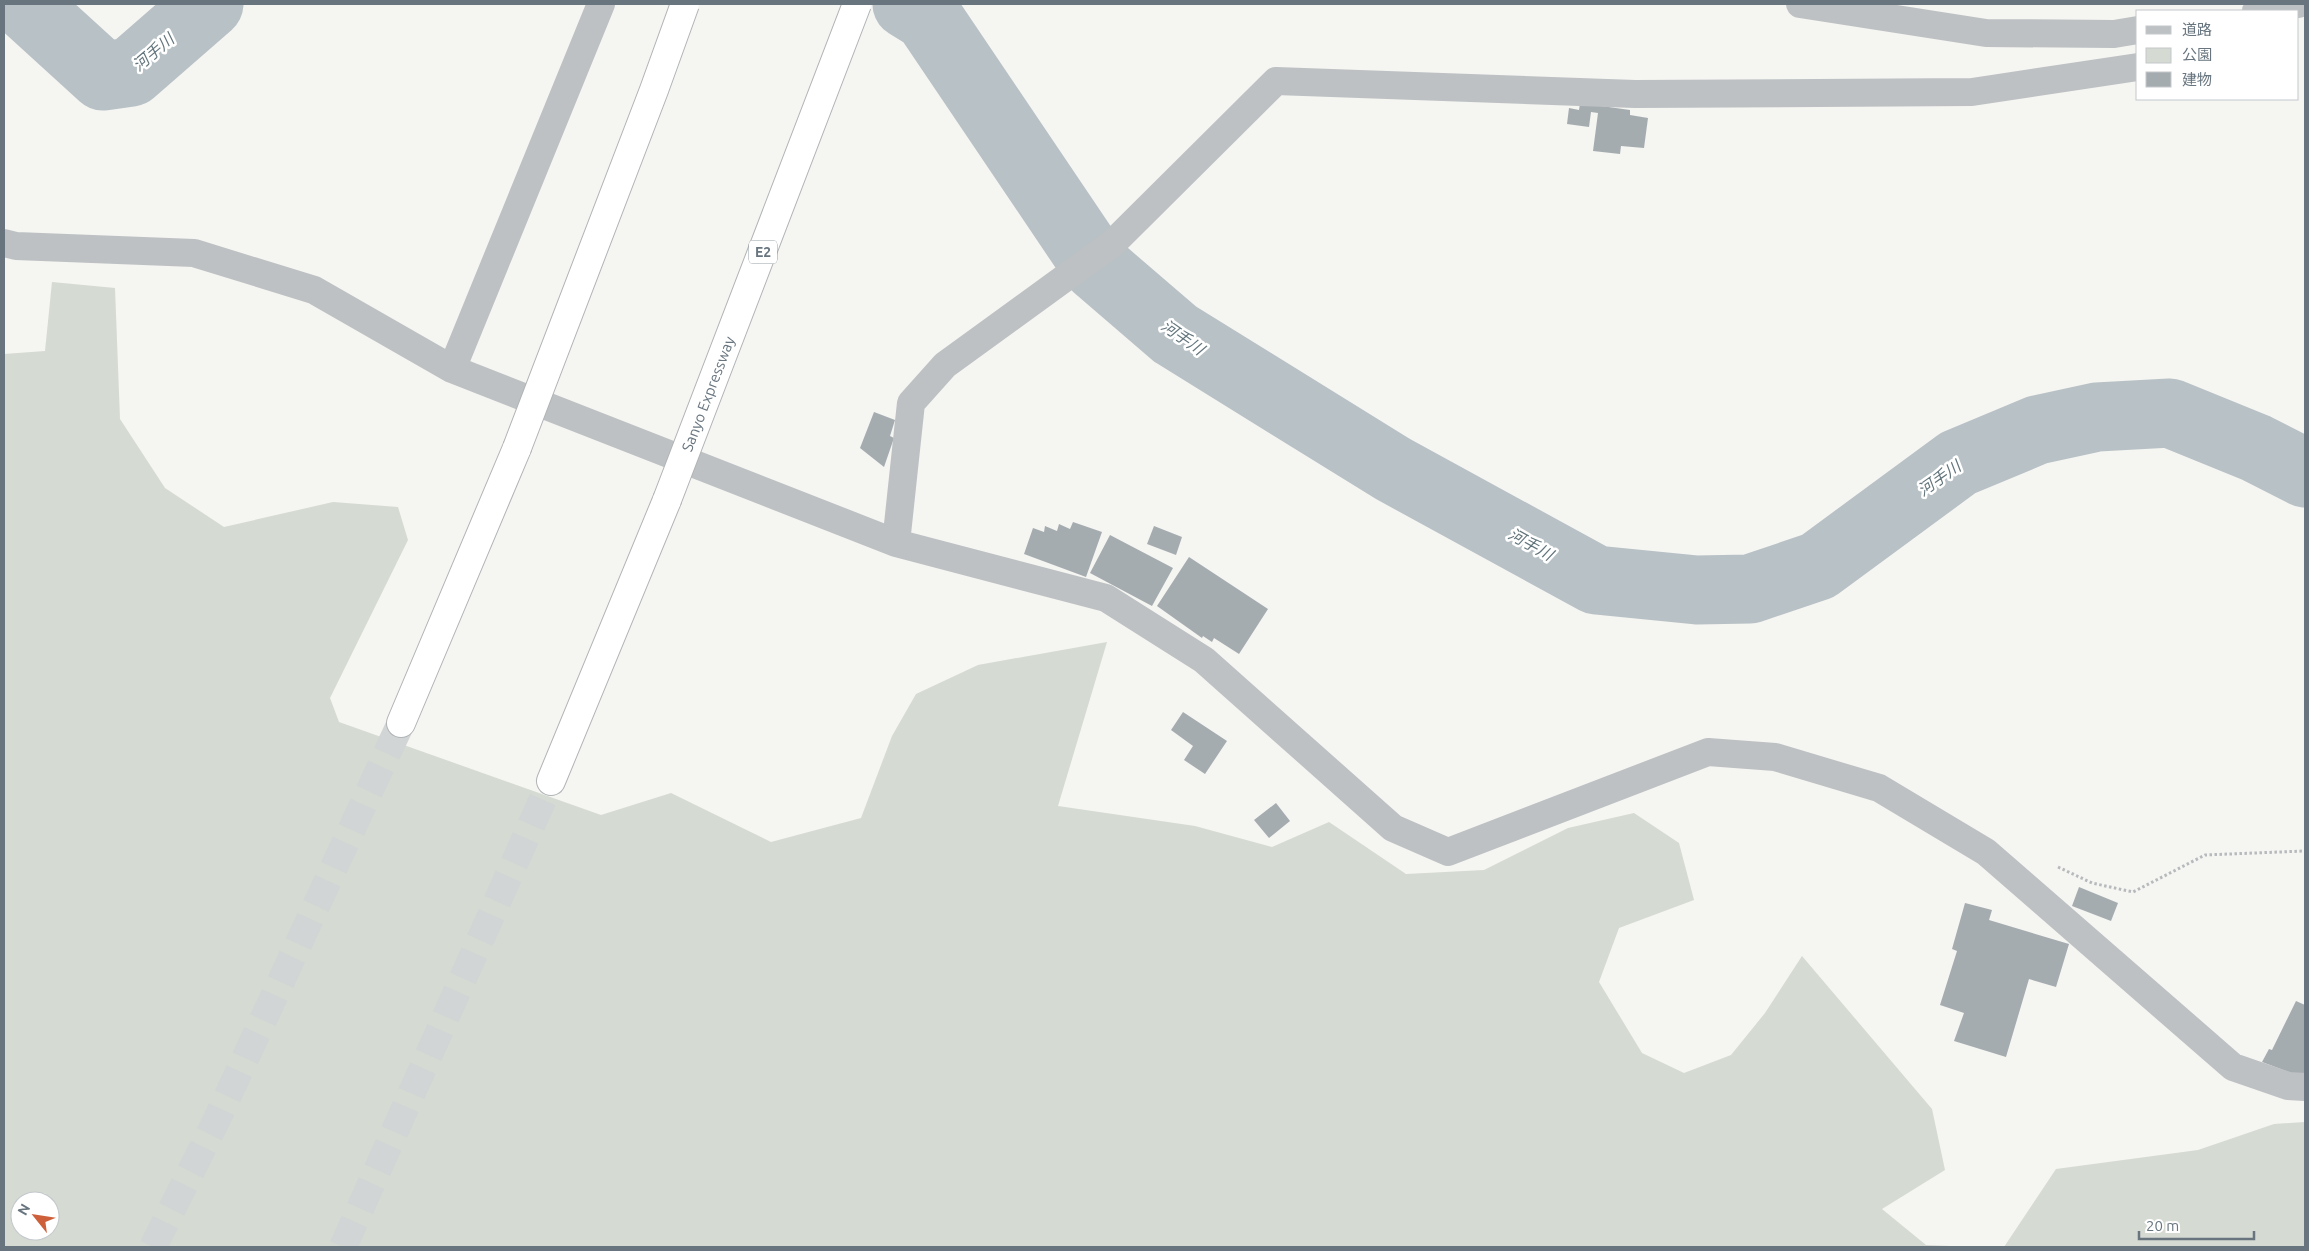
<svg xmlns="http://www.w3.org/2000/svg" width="2309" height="1251" font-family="Ubuntu,'Noto Sans JP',sans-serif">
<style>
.green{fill:#d5dad2;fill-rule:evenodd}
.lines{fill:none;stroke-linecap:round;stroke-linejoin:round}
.river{stroke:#b8c1c5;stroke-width:69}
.building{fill:#a5acb0}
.motorway-tunnel{stroke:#d2d5d5;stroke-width:28;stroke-dasharray:28 14;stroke-linecap:butt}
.motorway-casing{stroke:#b1b4b6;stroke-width:30}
.path{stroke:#b7babc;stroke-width:3;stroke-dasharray:2.5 2.5;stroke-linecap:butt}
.minor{stroke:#bdc1c3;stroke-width:28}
.motorway{stroke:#fff;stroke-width:28}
.motorway-bridge-casing{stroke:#b1b4b6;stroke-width:30;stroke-linecap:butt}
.motorway-bridge{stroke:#fff;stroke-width:28}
.labels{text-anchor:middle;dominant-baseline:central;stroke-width:5;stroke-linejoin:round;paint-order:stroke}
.shield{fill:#fff;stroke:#959ea5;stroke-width:1}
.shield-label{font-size:14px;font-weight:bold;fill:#68757f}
.street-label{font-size:15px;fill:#68757f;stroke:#fff}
.water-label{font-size:16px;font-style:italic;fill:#63757c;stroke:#fff}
</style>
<rect width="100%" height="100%" fill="#f5f5f2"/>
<!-- green -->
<path class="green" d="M52,282L115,288L120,419L165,488L224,527L333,502L398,507L408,540L330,698L339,722L601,815L671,793L771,842L861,818L892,736L916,694L978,665L1107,642L1058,806L1195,826L1272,847L1329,822L1406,874L1484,870L1568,828L1634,813L1679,843L1694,900L1619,928L1599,982L1642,1053L1684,1073L1731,1055L1765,1013L1802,956L1932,1109L1945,1170L1882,1209L1926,1245L1977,1247H4V354L45,351ZM20,1201H50V1231H20Z
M2305,1122V1247H2004L2056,1169L2198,1150L2274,1124Z"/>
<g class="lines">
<!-- river -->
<path class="river" d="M24,4L103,76L131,72L209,4
M907,4L928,17L1096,266L1175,334L1393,469L1596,580L1697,590L1750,589L1818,566L1958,463L2037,430L2097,417L2170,413L2256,448L2305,473"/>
</g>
<!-- building -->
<path class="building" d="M1580,103L1630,110V115L1648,118L1644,148L1621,146L1620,154L1593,151L1598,113L1591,112L1589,127L1567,124L1569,108L1579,110Z
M874,412L895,420L890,436L894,438L884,467L860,448Z
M1073,522L1102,532L1086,577L1024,554L1033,528L1044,532L1045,526L1057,531L1059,524L1070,529Z
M1154,526L1182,537L1176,555L1147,544Z
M1110,535L1173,568L1152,606L1090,573Z
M1189,557L1268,609L1239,654L1214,638L1212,642L1203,636L1202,638L1157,606Z
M1183,712L1227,741L1205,774L1184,760L1193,746L1171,730Z
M1276,803L1290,821L1269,838L1254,820Z
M2079,887L2118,903L2111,921L2072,906Z
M1965,903L1992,910L1989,920L2069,944L2056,987L2029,979L2006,1057L1954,1041L1964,1013L1940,1005L1957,951L1952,949Z
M2296,1001L2305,1005V1078L2262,1062L2269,1049L2272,1050Z"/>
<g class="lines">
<!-- motorway-tunnel -->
<path class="motorway-tunnel" d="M153,1247L217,1119L401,723
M343,1247L551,781"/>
<!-- motorway casing -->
<g class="motorway-casing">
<path id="motorway" d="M401,723L517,448
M551,781L667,500"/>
</g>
<!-- path -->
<path class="path" d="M2058,867L2092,883L2133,892L2205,855L2305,851"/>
<!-- minor -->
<path class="minor" d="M1800,4L1986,33L2114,34L2138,30
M2256,11L2298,4
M4,243L16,246L194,253L314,290L452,369L896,543L1106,598L1204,660L1393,828L1448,852L1708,752L1775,757L1879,788L1986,852L2233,1067L2288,1086L2305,1087
M452,369L601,4
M896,543L911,403L945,365L1113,243L1276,81L1635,94L1972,92L2138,67"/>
<!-- motorway -->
<use href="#motorway" class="motorway"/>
<!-- motorway-bridge casing -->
<g class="motorway-bridge-casing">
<path id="motorway-bridge" d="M517,448L654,90L685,4
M667,500L857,4"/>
</g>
<!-- motorway-bridge -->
<use href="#motorway-bridge" class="motorway-bridge"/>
</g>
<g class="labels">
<!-- shield labels -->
<rect class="shield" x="749" y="240.5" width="28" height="23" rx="4"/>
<g class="shield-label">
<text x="763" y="252">E2</text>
</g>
<!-- street labels -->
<g class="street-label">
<text transform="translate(708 394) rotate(-69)">Sanyo Expressway</text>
</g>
<!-- water labels -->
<g class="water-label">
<text transform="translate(153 52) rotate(-40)">河手川</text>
<text transform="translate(1183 337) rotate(35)">河手川</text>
<text transform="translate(1939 478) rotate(-35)">河手川</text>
<text transform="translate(1531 544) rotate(29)">河手川</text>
</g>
</g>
<!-- border -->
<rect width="2309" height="1251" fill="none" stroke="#68757f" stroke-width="10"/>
<!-- legend -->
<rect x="2136" y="10" width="162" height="90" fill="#ffffff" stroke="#c3c8cc"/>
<rect x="2146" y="26" width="25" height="8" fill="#bdc1c3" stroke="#c3c8cc"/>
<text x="2182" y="35" font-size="15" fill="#68757f">道路</text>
<rect x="2146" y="48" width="25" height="15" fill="#d5dad2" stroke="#c3c8cc"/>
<text x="2182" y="60" font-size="15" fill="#68757f">公園</text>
<rect x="2146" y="72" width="25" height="15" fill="#a5acb0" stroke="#c3c8cc"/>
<text x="2182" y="85" font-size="15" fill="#68757f">建物</text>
<!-- north arrow -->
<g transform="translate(35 1216) rotate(300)"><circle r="24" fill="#ffffff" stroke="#c3c8cc"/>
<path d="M0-4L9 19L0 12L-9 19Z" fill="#cd603b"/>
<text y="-8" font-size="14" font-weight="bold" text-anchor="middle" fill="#68757f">N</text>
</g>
<!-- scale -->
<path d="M2139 1231v8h115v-8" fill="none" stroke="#68757f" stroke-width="2.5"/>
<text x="2146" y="1231" font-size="15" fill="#68757f" stroke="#ffffff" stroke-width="4" paint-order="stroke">20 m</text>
</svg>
